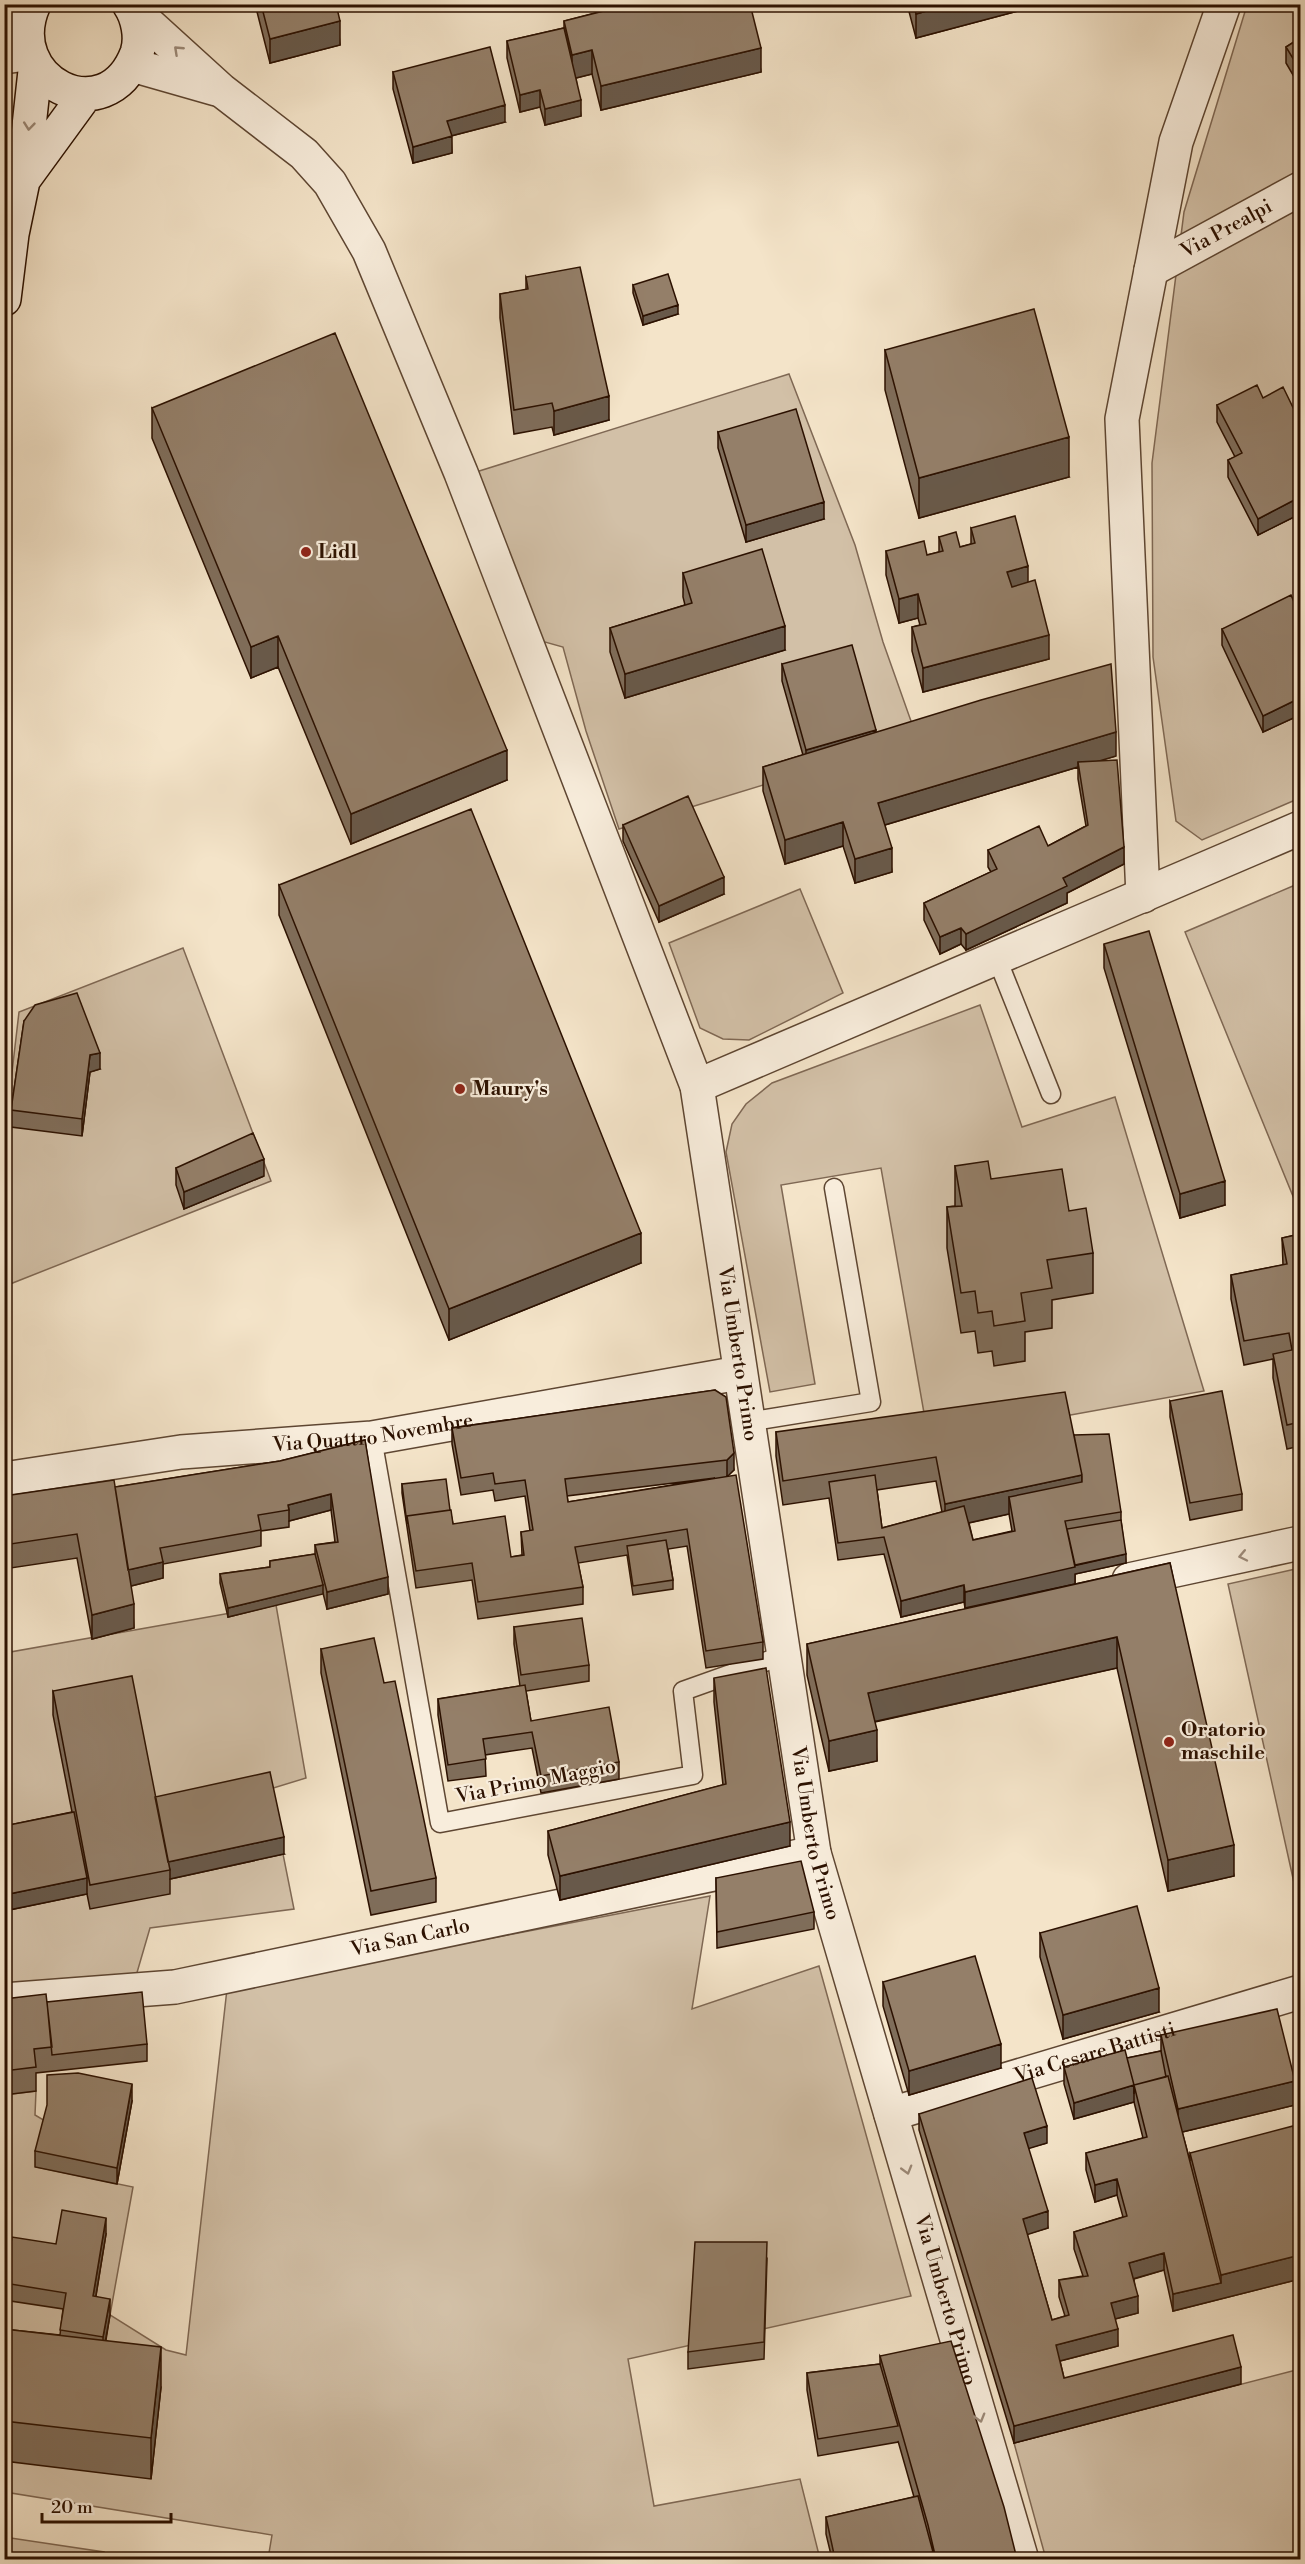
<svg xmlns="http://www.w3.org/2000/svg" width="1305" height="2564" font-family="'Libre Bodoni',serif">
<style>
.green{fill:#d2c0a7;stroke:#7f6854;stroke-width:1.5}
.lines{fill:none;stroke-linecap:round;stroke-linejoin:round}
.lane-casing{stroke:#5e4632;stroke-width:21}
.street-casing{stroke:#5e4632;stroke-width:36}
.secondary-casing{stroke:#2c1100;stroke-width:36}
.lane{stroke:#f8eddc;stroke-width:18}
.street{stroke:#f8eddc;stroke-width:33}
.secondary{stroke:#f8eddc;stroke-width:33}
.wall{fill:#7f6d5a;stroke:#2c1100;stroke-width:1.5;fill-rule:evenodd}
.shaded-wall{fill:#68594a;stroke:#2c1100;stroke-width:1.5}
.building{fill:#947f69;stroke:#2c1100;stroke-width:1.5}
.oneway{stroke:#9c8a79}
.poi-dot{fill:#8f2418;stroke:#f8eddc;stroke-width:2}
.labels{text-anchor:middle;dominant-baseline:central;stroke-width:4.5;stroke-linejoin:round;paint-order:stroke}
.street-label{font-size:20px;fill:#2c1100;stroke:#f8eddc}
.poi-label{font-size:20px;font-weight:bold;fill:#2c1100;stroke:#f8eddc;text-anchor:start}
</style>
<rect width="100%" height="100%" fill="#f4e4c9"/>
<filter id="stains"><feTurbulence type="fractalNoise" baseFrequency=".00333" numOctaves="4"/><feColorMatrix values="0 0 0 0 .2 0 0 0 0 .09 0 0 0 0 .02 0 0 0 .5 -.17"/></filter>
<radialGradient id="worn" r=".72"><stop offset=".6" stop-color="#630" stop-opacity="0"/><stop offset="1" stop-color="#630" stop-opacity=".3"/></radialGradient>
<!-- green -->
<path class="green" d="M1247,5H1300V798L1202,840L1176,821L1153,657L1152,463L1184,212Z
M789,374L855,545L883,642L917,738L619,829L586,731L563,647L534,639L476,472Z
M1300,883V1205L1297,1206L1185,932Z
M800,889L843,993L749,1040L723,1039L700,1028L669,943Z
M183,948L271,1181L5,1286L8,1241L4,1238V1141L19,1012Z
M980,1005L1022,1127L1115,1097L1204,1391L1065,1416L924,1413L881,1168L781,1185L815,1384L770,1392L726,1152L732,1124L746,1104L772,1083Z
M1300,1568V1910L1228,1584Z
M276,1605L306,1778L270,1789L294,1909L150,1928L136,1976L5,1985V1653Z
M710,1896L692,2009L819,1966L911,2296L628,2359L654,2506L800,2479L820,2559H268L272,2535L5,2492L4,2095L36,2091L35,2115L47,2122L36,2167L133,2187L110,2315L166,2350L186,2355L227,1989Z
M1300,2369V2559H1046L1014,2443Z
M4,2537L104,2552L103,2559H5Z"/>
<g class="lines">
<!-- lane casing -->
<g class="lane-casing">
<path id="lane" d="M996,956L1051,1094
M748,1422L871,1402L834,1188
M372,1438L440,1823L693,1775L683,1691L784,1655"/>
</g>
<!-- street casing -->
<g class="street-casing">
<g id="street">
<path id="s1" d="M133,10L221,90L304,154L330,183L369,251L461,473L697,1086L814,1853L1022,2560"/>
<path d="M4,27L27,16"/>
<path d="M4,57L26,54"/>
<path d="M132,65L216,89"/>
<path id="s2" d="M1151,270L1300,189"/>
<path d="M1143,896L1122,419L1176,142L1224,4"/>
<path d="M697,1086L1300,828"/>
<path id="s3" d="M4,1479L181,1452L372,1438L739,1373"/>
<path d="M1129,1580L1300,1543"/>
<path id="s4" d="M4,2000L175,1987L814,1853"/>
<path id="s5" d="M891,2114L1300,1992"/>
</g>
</g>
<!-- secondary casing -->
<g class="secondary-casing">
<path id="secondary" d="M34,4C0,80 106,135 137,53C142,38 138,17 129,4
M24,179L86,94
M4,299L12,234L23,181L35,71"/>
</g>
<!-- lane -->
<use href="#lane" class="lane"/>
<!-- street -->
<use href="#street" class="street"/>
<!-- secondary -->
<use href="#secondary" class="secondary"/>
</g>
<!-- wall -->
<path class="wall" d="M255,4H336L340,45L270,63Z
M617,4H750L761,72L601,110L592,74L576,78L581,116L545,125L540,107L520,112L507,58V41L564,28V21L618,7Z
M907,4H1044L916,38Z
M1300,38V87L1286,63V47Z
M393,72L505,122L451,136L452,153L413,163L393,89Z
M526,277L609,420L554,435L552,427L514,434L500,318V294L526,290Z
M633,285L678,314L643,325L633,293Z
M885,350L1069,477L919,518L885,390Z
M1263,398L1300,422V514L1258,535L1228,477V460L1235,457L1217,422V405Z
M152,408L507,780L351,844L278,667L251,678L152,438Z
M718,432L824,519L746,542L718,448Z
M971,528L1028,582L1049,659L923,692L912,651V627L920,625L918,618L899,623L886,575V551L927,555L939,552V537L960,547L971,544Z
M683,573L785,650L625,698L610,652V628L685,605L683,597Z
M1300,616V715L1263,732L1222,645V629Z
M782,664L876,733L1116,756L1098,761L1124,864L1067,893V903L966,950L961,944L940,954L924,920V903L991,872L988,867V850L1048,846L1086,826L1078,779V767L885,825L892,872L855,883L843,846L785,864L763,791V767L803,755L782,681Z
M623,825L724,894L659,922L623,841Z
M279,885L641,1263L449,1340L279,915Z
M1104,944L1225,1205L1180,1218L1104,968Z
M24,1021L100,1069L90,1072L82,1136L11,1127V1110Z
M955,1166L991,1179L1069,1211L1093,1253V1293L1052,1300V1328L1025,1332V1361L994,1366L992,1351L978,1353L975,1331L961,1333L947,1248V1207L955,1206Z
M176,1168L264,1176L184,1209L176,1185Z
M1300,1234V1446L1287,1449L1273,1378V1359L1244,1365L1231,1299V1275L1283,1265L1282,1238Z
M715,1390L734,1470L727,1476L763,1642V1659L706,1668L687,1546L668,1549L673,1580V1589L633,1595L627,1555L578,1563L583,1587V1604L478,1619L472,1580L416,1588L402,1493V1484L450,1510L453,1524L511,1557L522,1555L521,1532L530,1531L525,1496L495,1501L493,1490L461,1495L452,1444V1428ZM715,1478L568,1502L567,1496Z
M1170,1401L1242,1494V1510L1190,1520L1170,1417Z
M776,1432L1074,1435L1121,1512V1520L1126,1563L1075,1574V1584L965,1608L964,1602L901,1617L884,1554L838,1560L829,1498L783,1505L776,1456ZM936,1481L942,1512L882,1528L877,1490ZM1009,1514L1012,1531L973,1540L969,1523Z
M365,1440L388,1594L327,1609L323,1593L228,1617L220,1583V1574L270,1567V1561L315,1554V1545L335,1542L331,1510L289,1521V1527L261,1531V1546L163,1564V1578L131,1586L134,1628L92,1639L77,1558L4,1569V1496L115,1487L280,1461Z
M1170,1563L1234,1876L1168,1891L1117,1668L875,1722L877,1761L829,1771L807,1675V1644Z
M514,1627L589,1665V1681L526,1691L531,1721L619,1762V1779L541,1793L532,1748L485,1755L486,1776L448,1781L438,1715V1699L520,1686L514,1644Z
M321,1649L384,1683L436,1878V1902L371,1915L321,1673Z
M714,1678L790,1846L560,1900L548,1855V1831L723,1785L714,1702Z
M53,1691L155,1797L284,1854L170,1879V1894L90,1909L87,1894L4,1911V1826L72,1812L53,1715Z
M716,1878L814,1912V1929L717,1948Z
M1040,1933L1159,2012L1063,2039L1040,1957Z
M883,1982L1001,2068L909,2095L883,2006Z
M4,1999L47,2002L147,2044V2061L36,2073V2091L4,2095Z
M1161,2035L1295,2105L1182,2132L1190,2161V2153L1300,2279L1173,2311L1164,2270L1134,2279L1138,2313L1115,2319L1118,2346L1060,2361L1064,2378L1241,2384L1014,2443L919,2130V2114L1047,2143L1028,2148L1048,2228L1027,2234L1052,2320L1065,2316L1059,2297V2280L1083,2276L1074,2249V2232L1123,2217L1117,2195L1095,2202L1086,2170V2153L1143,2138L1134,2102L1074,2119L1064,2084V2067L1127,2058L1161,2051Z
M132,2101L117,2184L35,2167V2151Z
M106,2234L96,2296L110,2315L106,2340L161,2387L151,2479L4,2461V2329L60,2335L63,2309L4,2300V2283L56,2244Z
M767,2259L764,2359L688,2369V2352Z
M880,2356L1017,2559H832L826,2534V2517L914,2497L898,2441V2442L818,2456L807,2390V2373L880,2364Z"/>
<!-- shaded-wall -->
<path class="shaded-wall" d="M343,4H368L343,11Z
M951,4H1044L916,38V14Z
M340,21V45L270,63V39Z
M761,48V72L601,110V86Z
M592,50V74L572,79V55Z
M540,90V107L520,112V95Z
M581,100V116L545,125V109Z
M505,105V122L447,137V121Z
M452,136V153L413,163V147Z
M678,305V314L643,325V316Z
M609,396V420L554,435V411Z
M1069,437V477L919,518V478Z
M1300,497V514L1258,535V519Z
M824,502V519L746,542V525Z
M1028,566V590L1007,596V572Z
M918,594V618L899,623V599Z
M785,626V650L625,698V674Z
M1049,635V659L923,692V668Z
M278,636V667L251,678V647Z
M1300,698V715L1263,732V716Z
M876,730V747L806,766V750Z
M1116,732V756L1079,767L1078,762V767L878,827V803Z
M507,750V780L351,844V814Z
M843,822V846L785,864V840Z
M1124,847V864L1067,893V903L966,950V934L1063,878Z
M892,848V872L855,883V859Z
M724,877V894L659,922V906Z
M961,928V944L940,954V937Z
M100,1053V1069L90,1072L82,1136V1119L90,1055Z
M264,1159V1176L184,1209V1192Z
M1225,1181V1205L1180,1218V1194Z
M641,1233V1263L449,1340V1309Z
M734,1453V1470L727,1477V1460Z
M1082,1475V1499L1009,1497V1514L945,1528V1504Z
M331,1494V1510L289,1521V1510L288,1505Z
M1126,1554V1563L1075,1574V1584L965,1608V1592L1073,1566Z
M163,1562V1578L127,1587V1570Z
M388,1577V1594L327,1609V1592Z
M323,1585V1594L228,1617V1608Z
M964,1585V1602L901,1617V1601Z
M134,1604V1628L92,1639V1615Z
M1117,1637V1668L868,1723V1693Z
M877,1730V1761L829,1771V1741Z
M790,1822V1846L560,1900V1876Z
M284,1837V1854L170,1879V1870L167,1862Z
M1234,1845V1876L1168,1891V1860Z
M87,1878V1894L4,1911V1895Z
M1159,1988V2012L1063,2039V2015Z
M1001,2044V2068L909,2095V2071Z
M1295,2081V2105L1178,2133V2109Z
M132,2084V2101L117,2184V2168Z
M1134,2085V2102L1074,2119V2103Z
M1047,2126V2143L1024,2150V2133Z
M1117,2179V2195L1095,2202V2185Z
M1048,2211V2228L1023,2236V2219Z
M106,2218V2234L93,2313V2296Z
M1164,2253V2270L1129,2280V2263Z
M1300,2255V2279L1173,2311V2294L1221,2283V2275Z
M1138,2296V2313L1111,2320V2303Z
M110,2299V2315L103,2354V2337Z
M1118,2329V2346L1056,2362V2345Z
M161,2347V2387L151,2479V2438Z
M1241,2367V2384L1014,2443V2426Z
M933,2552V2559H900Z"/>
<!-- building -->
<path class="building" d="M261,4H336L340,21L270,39Z
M624,4H750L761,48L601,86L592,50L572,55L564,21L624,6Z
M914,4H951L916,14Z
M564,28L581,100L545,109L540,90L520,95L507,41Z
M1300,38V70L1286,47Z
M490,47L505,105L447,121L452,136L413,147L393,72Z
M580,267L609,396L554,411L552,403L514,410L500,294L528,289L526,277Z
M668,274L678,305L643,316L633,285Z
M1034,309L1069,437L919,478L885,350Z
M335,333L507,750L351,814L278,636L251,647L152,408Z
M1257,385L1263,398L1283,387L1300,422V497L1258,519L1228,460L1242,453L1217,405Z
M796,409L824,502L746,525L718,432Z
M1015,516L1028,566L1007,572L1012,587L1035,580L1049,635L923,668L912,627L926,624L918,594L899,599L886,551L924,541L927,555L943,551L939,537L956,532L960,547L975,543L971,528Z
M762,549L785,626L625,674L610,628L692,603L683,573Z
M1291,595L1300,616V698L1263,716L1222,629Z
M852,645L876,730L806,750L782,664Z
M1111,664L1116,732L878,803L892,848L855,859L843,822L785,840L763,767L981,700Z
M1117,760L1124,847L1063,878L1067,886L966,934L961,928L940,937L924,903L997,869L988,850L1039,826L1048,846L1088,825L1078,762Z
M688,796L724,877L659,906L623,825Z
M471,809L641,1233L449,1309L279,885Z
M1149,931L1225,1181L1180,1194L1104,944Z
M77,993L100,1053L90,1055L82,1119L11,1110L24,1021L35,1005Z
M253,1133L264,1159L184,1192L176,1168Z
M988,1161L991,1179L1062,1169L1069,1211L1086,1208L1093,1253L1047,1260L1052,1288L1021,1293L1025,1321L994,1326L992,1311L978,1313L975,1291L961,1293L947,1207L962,1206L955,1166Z
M1300,1234V1422L1287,1425L1273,1354L1292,1350L1289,1333L1244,1341L1231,1275L1287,1264L1282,1238Z
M715,1390L726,1397L734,1453L727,1460L565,1479L568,1502L736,1475L763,1642L706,1651L687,1529L575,1547L583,1587L478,1602L472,1563L416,1571L407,1516L451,1510L453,1524L505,1516L511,1557L524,1555L521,1532L533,1530L525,1480L495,1484L493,1473L461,1478L452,1428Z
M1222,1391L1242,1494L1190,1503L1170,1401Z
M1065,1392L1082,1475L945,1504L936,1457L783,1481L776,1432Z
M1109,1434L1121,1512L1065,1521L1075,1567L965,1592L964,1585L901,1601L884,1537L838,1543L829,1482L875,1475L882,1528L964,1506L973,1540L1015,1531L1009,1497L1082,1482V1475L1074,1435Z
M365,1440L388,1577L327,1592L315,1545L338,1542L331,1494L288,1505L289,1510L258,1515L261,1530L160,1548L163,1562L128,1570L115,1487L280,1461Z
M446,1479L450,1510L407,1516V1524L402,1484Z
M114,1480L134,1604L92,1615L77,1534L4,1545V1496Z
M1121,1520L1126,1554L1075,1565L1067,1529Z
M666,1540L673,1580L633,1586L627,1546Z
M315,1554L323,1585L228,1608L220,1574L270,1567V1561Z
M1170,1563L1234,1845L1168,1860L1117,1637L868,1693L877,1730L829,1741L807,1644Z
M582,1618L589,1665L521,1675L514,1627Z
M374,1638L384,1683L395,1681L436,1878L371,1891L321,1649Z
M766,1668L790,1822L560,1876L548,1831L726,1784L714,1678Z
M132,1676L170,1870L90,1885L53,1691Z
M525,1685L531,1721L609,1707L619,1762L541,1776L532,1732L483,1739L486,1759L448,1765L438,1699Z
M270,1772L284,1837L168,1862L155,1797Z
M74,1812L87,1878L4,1895V1826Z
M801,1861L814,1912L717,1932L716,1878Z
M1137,1906L1159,1988L1063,2015L1040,1933Z
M975,1956L1001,2044L909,2071L883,1982Z
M142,1992L147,2044L52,2055L47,2002Z
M46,1994L52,2047L34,2049L36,2067L4,2071V1999Z
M1277,2009L1295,2081L1178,2109L1161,2035Z
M1125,2050L1134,2085L1074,2103L1064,2067Z
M1161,2051L1166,2077L1134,2085V2094V2085L1127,2058Z
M78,2073L132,2084L117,2168L35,2151L47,2105V2075Z
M1168,2076L1221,2283L1173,2294L1164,2253L1129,2263L1138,2296L1111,2303L1118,2329L1056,2345L1064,2378L1233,2335L1241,2367L1014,2426L919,2114L1032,2078L1047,2126L1024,2133L1048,2211L1023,2219L1052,2320L1069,2315L1059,2280L1088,2276L1074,2232L1127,2216L1117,2179L1095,2185L1086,2153L1147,2137L1134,2085Z
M1293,2126L1300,2155V2255L1221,2275L1190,2153Z
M62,2210L106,2218L93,2296L110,2299L103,2337L60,2330L66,2293L4,2283L12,2237L56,2244Z
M695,2242H767L764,2342L688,2352Z
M4,2329L161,2347L151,2438L4,2421Z
M951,2341L1004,2507L1017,2559H936L928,2525L880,2356Z
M880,2364L898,2426L818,2439L807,2373Z
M918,2496L933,2552L900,2559H835L826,2517Z"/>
<!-- one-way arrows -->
<defs><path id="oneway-chevron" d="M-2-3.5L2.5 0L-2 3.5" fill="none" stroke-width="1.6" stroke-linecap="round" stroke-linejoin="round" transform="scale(1.5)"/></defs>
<g class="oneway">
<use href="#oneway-chevron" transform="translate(178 50) rotate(-137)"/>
<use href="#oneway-chevron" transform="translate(29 126) rotate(96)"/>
<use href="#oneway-chevron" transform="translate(1243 1556) rotate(168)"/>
<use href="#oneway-chevron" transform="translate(907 2170) rotate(74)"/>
<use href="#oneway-chevron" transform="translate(980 2418) rotate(74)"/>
</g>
<!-- markers -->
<g class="poi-dot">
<circle cx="306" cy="552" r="6"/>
<circle cx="460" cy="1089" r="6"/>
<circle cx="1169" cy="1742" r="6"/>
</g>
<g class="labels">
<!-- street labels -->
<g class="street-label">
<text stroke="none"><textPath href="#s2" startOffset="86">Via Prealpi</textPath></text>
<text stroke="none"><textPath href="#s1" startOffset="1509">Via Umberto Primo</textPath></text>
<text stroke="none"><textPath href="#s3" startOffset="372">Via Quattro Novembre</textPath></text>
<text transform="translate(536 1782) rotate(-11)">Via Primo Maggio</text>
<text stroke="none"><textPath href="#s1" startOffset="1995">Via Umberto Primo</textPath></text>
<text stroke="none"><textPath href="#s4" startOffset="412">Via San Carlo</textPath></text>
<text stroke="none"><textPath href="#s5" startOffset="213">Via Cesare Battisti</textPath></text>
<text stroke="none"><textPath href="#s1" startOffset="2480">Via Umberto Primo</textPath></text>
</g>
<!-- poi labels -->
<g class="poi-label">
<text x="318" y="552">Lidl</text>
<text x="472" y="1089">Maury's</text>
<text x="1181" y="1730">Oratorio<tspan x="1181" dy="23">maschile</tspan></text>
</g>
</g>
<!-- margin -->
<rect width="1305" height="2564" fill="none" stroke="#f4e4c9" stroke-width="24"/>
<rect x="6" y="6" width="1293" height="2552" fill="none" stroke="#2c1100" stroke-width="3"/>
<rect x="12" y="12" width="1281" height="2540" fill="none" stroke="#2c1100" stroke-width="1.5"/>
<!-- scale -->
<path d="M42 2513v9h129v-9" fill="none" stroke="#2c1100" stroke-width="3"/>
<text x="51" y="2513" font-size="18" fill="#2c1100" stroke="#f8eddc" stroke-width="4.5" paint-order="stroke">20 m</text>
<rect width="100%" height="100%" filter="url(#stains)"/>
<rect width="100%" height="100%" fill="url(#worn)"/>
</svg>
